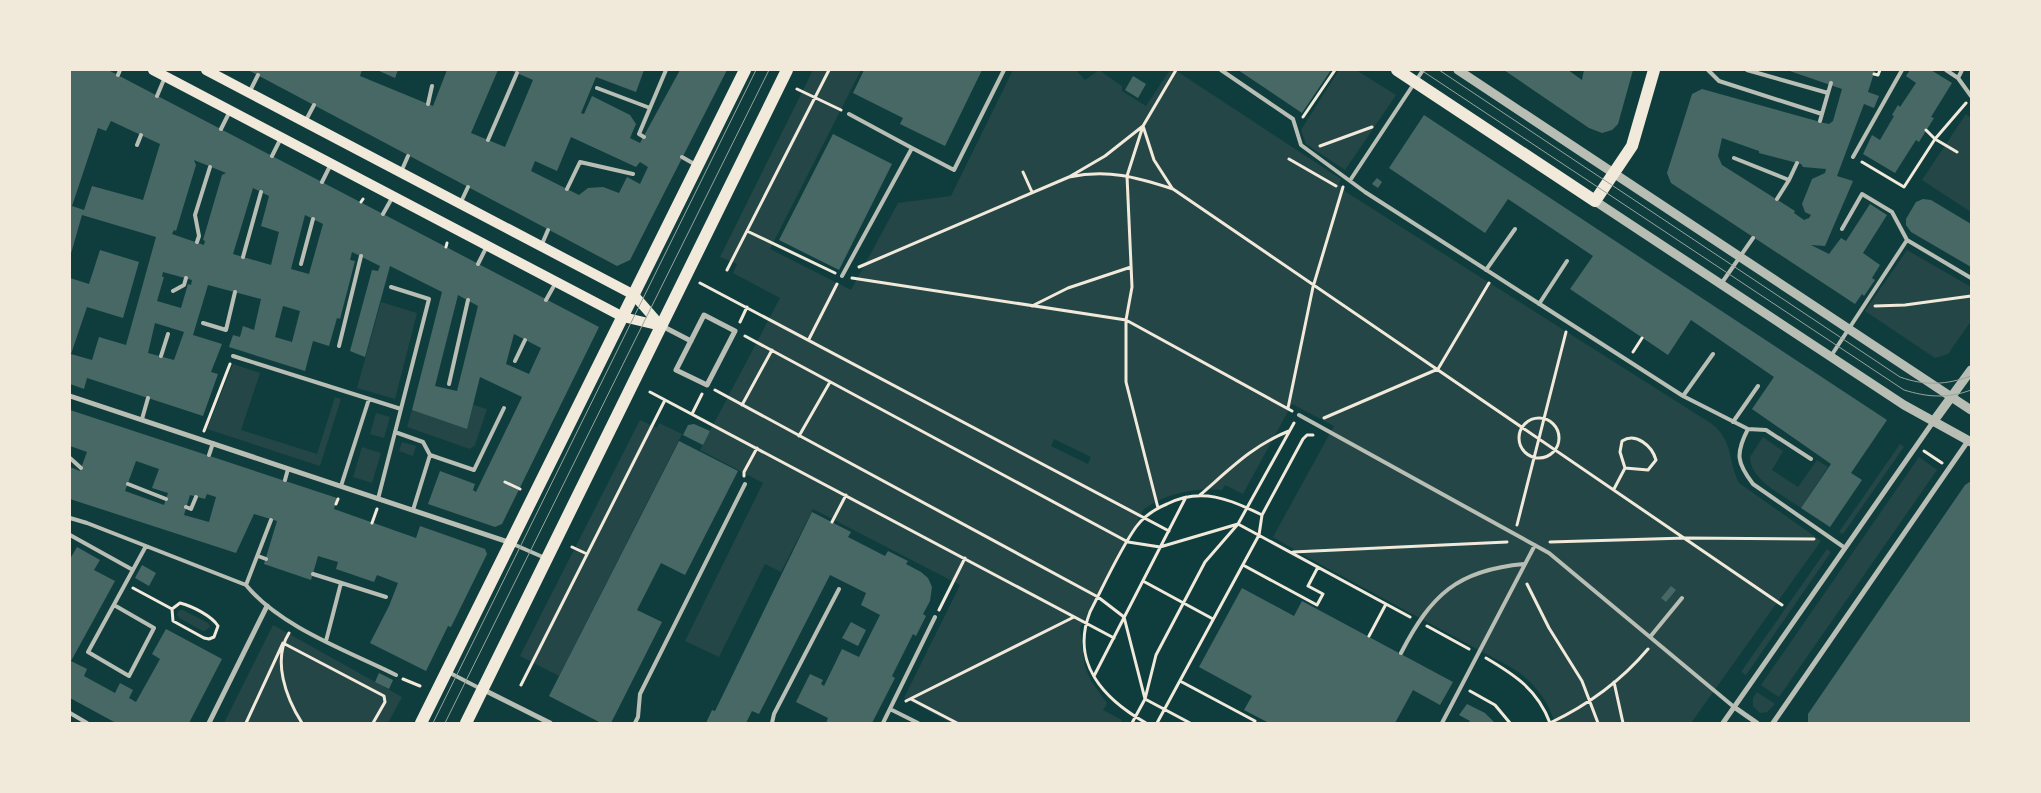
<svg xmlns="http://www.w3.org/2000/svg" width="2041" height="793" font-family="'Work Sans',sans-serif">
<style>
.green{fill:#244646;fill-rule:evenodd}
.building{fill:#486865;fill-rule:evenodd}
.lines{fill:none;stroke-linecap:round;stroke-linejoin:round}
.path{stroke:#f1e9da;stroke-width:3}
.service{stroke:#b8beb3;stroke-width:4}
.minor{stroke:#b8beb3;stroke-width:5}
.tertiary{stroke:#b8beb3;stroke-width:9}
.secondary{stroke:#f1e9da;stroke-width:10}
.primary{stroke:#f1e9da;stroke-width:12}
.tram{stroke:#97a49c;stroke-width:1}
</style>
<rect width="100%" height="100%" fill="#0f3d3e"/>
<!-- green -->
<path class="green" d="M813,70H861L770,249L851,290L898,203L951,196L1013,70H1076L1085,80L1099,70L1122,86V91L1146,106L1170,70H1175L1341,179L1339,184L1346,192L1712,424C1734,442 1727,459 1739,483L1821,541L1691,723H1555C1547,699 1535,683 1514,669L1316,562L1273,537L1334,426L1292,404L1243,494L1225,485L1222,490C1197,487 1165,494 1144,509L1080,628L1085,667L1091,681L1107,703L1103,710L1122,720L1120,723H951L904,698L960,585L813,509L781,572L765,564L719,657L685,641L763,483L700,450L780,298L733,273L737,264L720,257ZM1054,439L1091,457L1088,464L1051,446Z
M1339,70H1356L1396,95L1345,170L1306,144L1301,130Z
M1966,114L1971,118V212L1922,180Z
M1907,250L1971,287V321L1948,354L1935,358L1865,311Z
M381,302L417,313L395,399L357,388Z
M233,364L260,373L241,430L317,454L335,397L341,399L320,466L207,429Z
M473,405L487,409L475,445L470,449L407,427L412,410L467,428Z
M376,413L390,417L384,438L370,434Z
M640,420L657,428L659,423L682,434L559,676L520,656Z
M1763,437L1783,451L1772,470L1798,487L1817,460L1828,467L1801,508C1784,496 1750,480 1750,457Z
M402,442L416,446L413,456L399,451Z
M1900,444L1904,447L1843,534L1839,532Z
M362,447L381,453L372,483L353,477Z
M1919,457L1937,470L1779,697L1761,685Z
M1827,549L1831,552L1746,675L1741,672Z
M180,610H183L208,623L210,627L205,631H203L179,618L177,614Z
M273,625L402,697L388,723H224Z
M1757,692L1775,704L1767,712L1760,713L1753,706V698Z"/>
<!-- building -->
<path class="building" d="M70,70H108L599,327L502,524L495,527L428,504L440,471L475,484L473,490L476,492L522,397L480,377L467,429L412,410L442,292L390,266L365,357L350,351L372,270L378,271L380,266L352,252L350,260L355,261L340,319L337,318L329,346L313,341L305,371L229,347L233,335L240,337L243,326L254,330L261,299L208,285L193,335L222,344L211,372L218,374L203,416L87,378L84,389L70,384V278L89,284L100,250L139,262L123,318L87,307L71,354L92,360L99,337L126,345L156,237L82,215L70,257ZM111,121L160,144L143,200L92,186L84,210L72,206L98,128L106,131ZM194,160L226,173L222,175L203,240L205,241L204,245L172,234L174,230L176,231L196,165ZM253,188L269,196L261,226L279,232L271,265L233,254ZM305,215L323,224L309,274L291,269ZM163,272L192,280L191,285L188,284L181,308L157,301L164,277H162ZM458,295L478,306L457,391L435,386ZM283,306L300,311L292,342L275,337ZM155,323L184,332L174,360L148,353ZM514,334L541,348L529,374L506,364Z
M248,70H362L360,76L433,106L447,70H498L471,133L505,147L533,80L510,70H644L636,92L596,77L581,113L584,114L592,96L630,115L636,124L630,138L640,143L680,70H727L630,260L617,266ZM571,137L636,167L640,162L648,167L640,184L627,177L619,193L603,187L588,188L579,195L531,171L535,161L557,171Z
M377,70H398L395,78Z
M864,70H982L945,146L900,124L903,118L853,93Z
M1238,70H1331L1302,113Z
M1504,70H1568L1582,80L1584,70H1633L1618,124L1612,130L1602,133L1589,128Z
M1787,70H1875L1868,92L1879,96L1874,108L1864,104L1837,176L1853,181L1825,246L1811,245L1829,254L1841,238L1846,241L1870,204L1887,215L1863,253L1880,265L1872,278L1875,280L1864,296L1862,294L1855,304L1671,183L1667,173L1692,94L1702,89L1824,123L1829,124L1833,121L1842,89ZM1722,138L1759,151V153L1801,164L1803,167L1826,169L1825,173L1812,179L1802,204L1805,212L1811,215L1809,218L1804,220L1794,213L1795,211L1722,165L1718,156Z
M1910,70H1931L1952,83L1931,117L1934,118L1919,142L1916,140L1895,173L1863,154L1872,135L1880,140L1894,116L1892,115L1898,105L1900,107L1916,83L1906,76Z
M1133,76L1146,84L1138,98L1125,90Z
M1424,115L1887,420L1851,473L1862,480L1830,527L1801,508L1831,464L1752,409L1774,377L1691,320L1668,355L1570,289L1593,256L1508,199L1485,233L1389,168Z
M833,134L892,164L839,270L779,240Z
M1377,178L1382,182L1378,188L1372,184Z
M1923,199L1931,200L1971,224V267L1911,232L1906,225V219L1916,202Z
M70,410L337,498L334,509L416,538L420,526L485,549L487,554L451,627L448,626L426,671L370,643L389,606L398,583L377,575L374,582L336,569L338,562L318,556L311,580L264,564L277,521L254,514L236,553L70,499V467L80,471L87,452L70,446ZM136,461L159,469L152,488L168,493L164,505L125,491ZM207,494L216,497L209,522L184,515L190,495L205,499Z
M694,424L710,431L703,445L683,435L688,425Z
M679,441L738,471L685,575L661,563L637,610L662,622L611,723H601L549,696Z
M1971,481V723H1808V714L1965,485Z
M812,512L851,532L848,537L885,556L888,551L908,561L906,564L921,572L928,578L932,587L930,601L923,614L926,616L916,636L913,634L892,676L895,678L872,723H826L828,718L796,702L810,674L823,680L821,684L824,686L842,649L859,657L880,615L861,605L866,593L830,575L759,714L752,711L746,723H706L712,710L715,711Z
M77,547L100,560L94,570L115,581L71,661L87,669L84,676L115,693L120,683L133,690L129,698L136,702L160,659L152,654L166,629L222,659L189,723H116L70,698V559Z
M142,565L156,573L149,586L135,578Z
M1671,586L1676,590L1666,602L1661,598Z
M1242,588L1294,616L1302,601L1453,682L1440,705L1413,690L1395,723H1269L1244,710L1252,696L1199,667Z
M851,622L866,630L858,646L842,638Z
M379,673L393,680L389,689L375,682Z
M1467,704L1485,713L1495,723H1469L1470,721L1459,715Z"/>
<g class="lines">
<!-- path -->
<path class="path" d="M1874,74L1878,75L1880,70
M797,89L841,110
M1303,117L1335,70
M1926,130L1935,139L1957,152
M1320,146L1372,127
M1289,159L1336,186
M1862,162L1904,187L1935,139L1966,103
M1023,172L1032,192
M1069,177C1108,169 1136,177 1173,189L1782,605
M361,202L363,199
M747,231L835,273
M446,247L447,243
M859,267L1069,177L1105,156L1143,126L1154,160L1172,188
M727,270L829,70
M852,278L1126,320L1292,411
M700,283L1169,531
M1032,306L1068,288L1131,267
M1875,306L1905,305L1971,296
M740,322L747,307
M745,336L1128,542L1160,547L1238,524L1410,617
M809,339L837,284
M1633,352L1642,338
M715,390L1098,597L1124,617L1145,699L1190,723
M650,392L1114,638
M742,405L772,350
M1288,408L1313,287L1343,187
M692,414L702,394
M1519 438a20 20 0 1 1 40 0a20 20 0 1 1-40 0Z
M1324,418L1438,369L1489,283
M204,431L230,364
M799,436L830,382
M1924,451L1942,463
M744,476V472L757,448
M505,482L520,489
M1614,489L1625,468L1620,452L1622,441C1636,432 1652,446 1656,460L1648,470L1625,468
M1200,495C1229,470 1253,445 1289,431
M336,504L338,499
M1158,508L1126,382V320L1132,287L1127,176L1143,126L1176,70
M832,522L846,495
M372,523L377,509
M1517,525L1566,332
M1550,542L1686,538L1814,539
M572,547L587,554
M1293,552L1507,542
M1243,565L1317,605L1323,594L1308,586L1318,567
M1143,581L1213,619
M1527,584L1549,628L1582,681L1598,723
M133,588L172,609L180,603C192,606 212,616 218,626L214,637L209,639L204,638L173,621L172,609
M939,610L965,558
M1427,626L1469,649
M289,633C272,660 286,698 302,723
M1369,636L1386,604
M1486,658C1515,675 1538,690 1550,723
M1094,676L1186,497
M403,679L420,686
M1180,681L1255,721L1254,723
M1614,682L1623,723
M521,685L665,400
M1470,691L1495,705L1510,723
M911,699L957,723
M906,701L1074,617
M246,723L283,643L384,696L385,702L373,723
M1132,723L1145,699L1156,655L1205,562L1238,524L1294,423
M1146,723C1104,699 1070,663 1090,612C1104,585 1119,551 1136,527C1144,516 1155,509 1167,504C1201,487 1230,499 1262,515
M1157,723L1259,535L1262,515L1303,439L1307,435H1313
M1550,723C1588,705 1621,681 1648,649"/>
<!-- service -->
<path class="service" d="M1221,70L1293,119L1301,145L1365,192L1683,396L1748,429C1735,454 1737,463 1753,484L1845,548
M1708,70L1719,81L1822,114L1828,93L1747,70
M1946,70L1958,78L1971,96
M118,75L120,70
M1958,78L1962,70
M597,88L650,108
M250,91L258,75
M1828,93L1831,83
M157,96L165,77
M428,104L432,86
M1820,121L1822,114
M305,122L314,105
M221,129L230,111
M644,137L639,134L666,70
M488,140L517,73
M137,145L141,135
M912,148L954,170L1004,70
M272,156L281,138
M682,157L696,165
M1853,157L1902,70
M1734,158L1789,180L1797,163
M401,172L408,156
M1351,179L1423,70
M322,182L331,164
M567,189L580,162L633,174
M1777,199L1789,180
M460,204L468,187
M383,214L392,198
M1842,229L1862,194L1892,212L1907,240L1971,278
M197,242L199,236L195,215L210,167
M542,244L548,230
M243,257L261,192
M301,264L313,219
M478,264L487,246
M1486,270L1515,229
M842,276L912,148L849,114
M1721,284L1753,238
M173,291L184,285L186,278
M546,300L555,284
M1539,304L1567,261
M203,323L226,330L235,292
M339,346L361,256
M161,356L168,334
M233,356L401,409
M1831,356L1907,240
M515,361L525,340
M449,384L468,300
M1683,396L1713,354
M1299,415L1549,553L1734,707
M142,419L148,398
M1733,422L1758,386
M1748,429L1766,430L1811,459
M395,432L423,442L430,455L474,470L504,408
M209,455L213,443
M70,458L81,468
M285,480L288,469
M128,484L166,499
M341,486L369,399
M378,499L429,299L391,287
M186,507L191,509L196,497
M413,510L430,455
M70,518L87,523L246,585C280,627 348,651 396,675
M70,535L133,570
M513,544L545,558
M258,556L266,559
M313,574L386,597
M246,585L271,520
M114,605L154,628L129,676L88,652L146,546
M1650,637L1682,598
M326,641L341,583
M1401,653C1431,595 1457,570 1524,564
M450,673L481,689
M890,709L918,723
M70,713L87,723
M635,723L638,717L640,694L745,484
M772,723L774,714L839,589
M883,723L935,617
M1442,723L1535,545"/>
<!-- minor -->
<path class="minor" d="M704,315L735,331L707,385L676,370Z
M662,326L691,341
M70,396L511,543
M484,690L550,723
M1734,707L1757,723
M209,723L267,606
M1723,723L1933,422
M1773,723L1968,441"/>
<!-- tertiary -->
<path class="tertiary" d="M1458,70L1971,410
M1595,201L1904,405L1971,442
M1933,422L1971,370"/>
<!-- secondary -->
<path class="secondary" d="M153,70L623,317L661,326
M206,70L634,295L661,326"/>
<!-- primary -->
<path class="primary" d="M1397,70L1595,201L1632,146L1654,70
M421,723L745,70
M466,723L787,70"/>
<!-- tram -->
<path class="tram" d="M1421,70L1904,390C1927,397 1947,399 1971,390
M1439,70L1900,377C1925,386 1946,385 1971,376
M433,723L756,70
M445,723L769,70"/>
</g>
<!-- border -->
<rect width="2041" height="793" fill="none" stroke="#f1e9da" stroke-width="142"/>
</svg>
